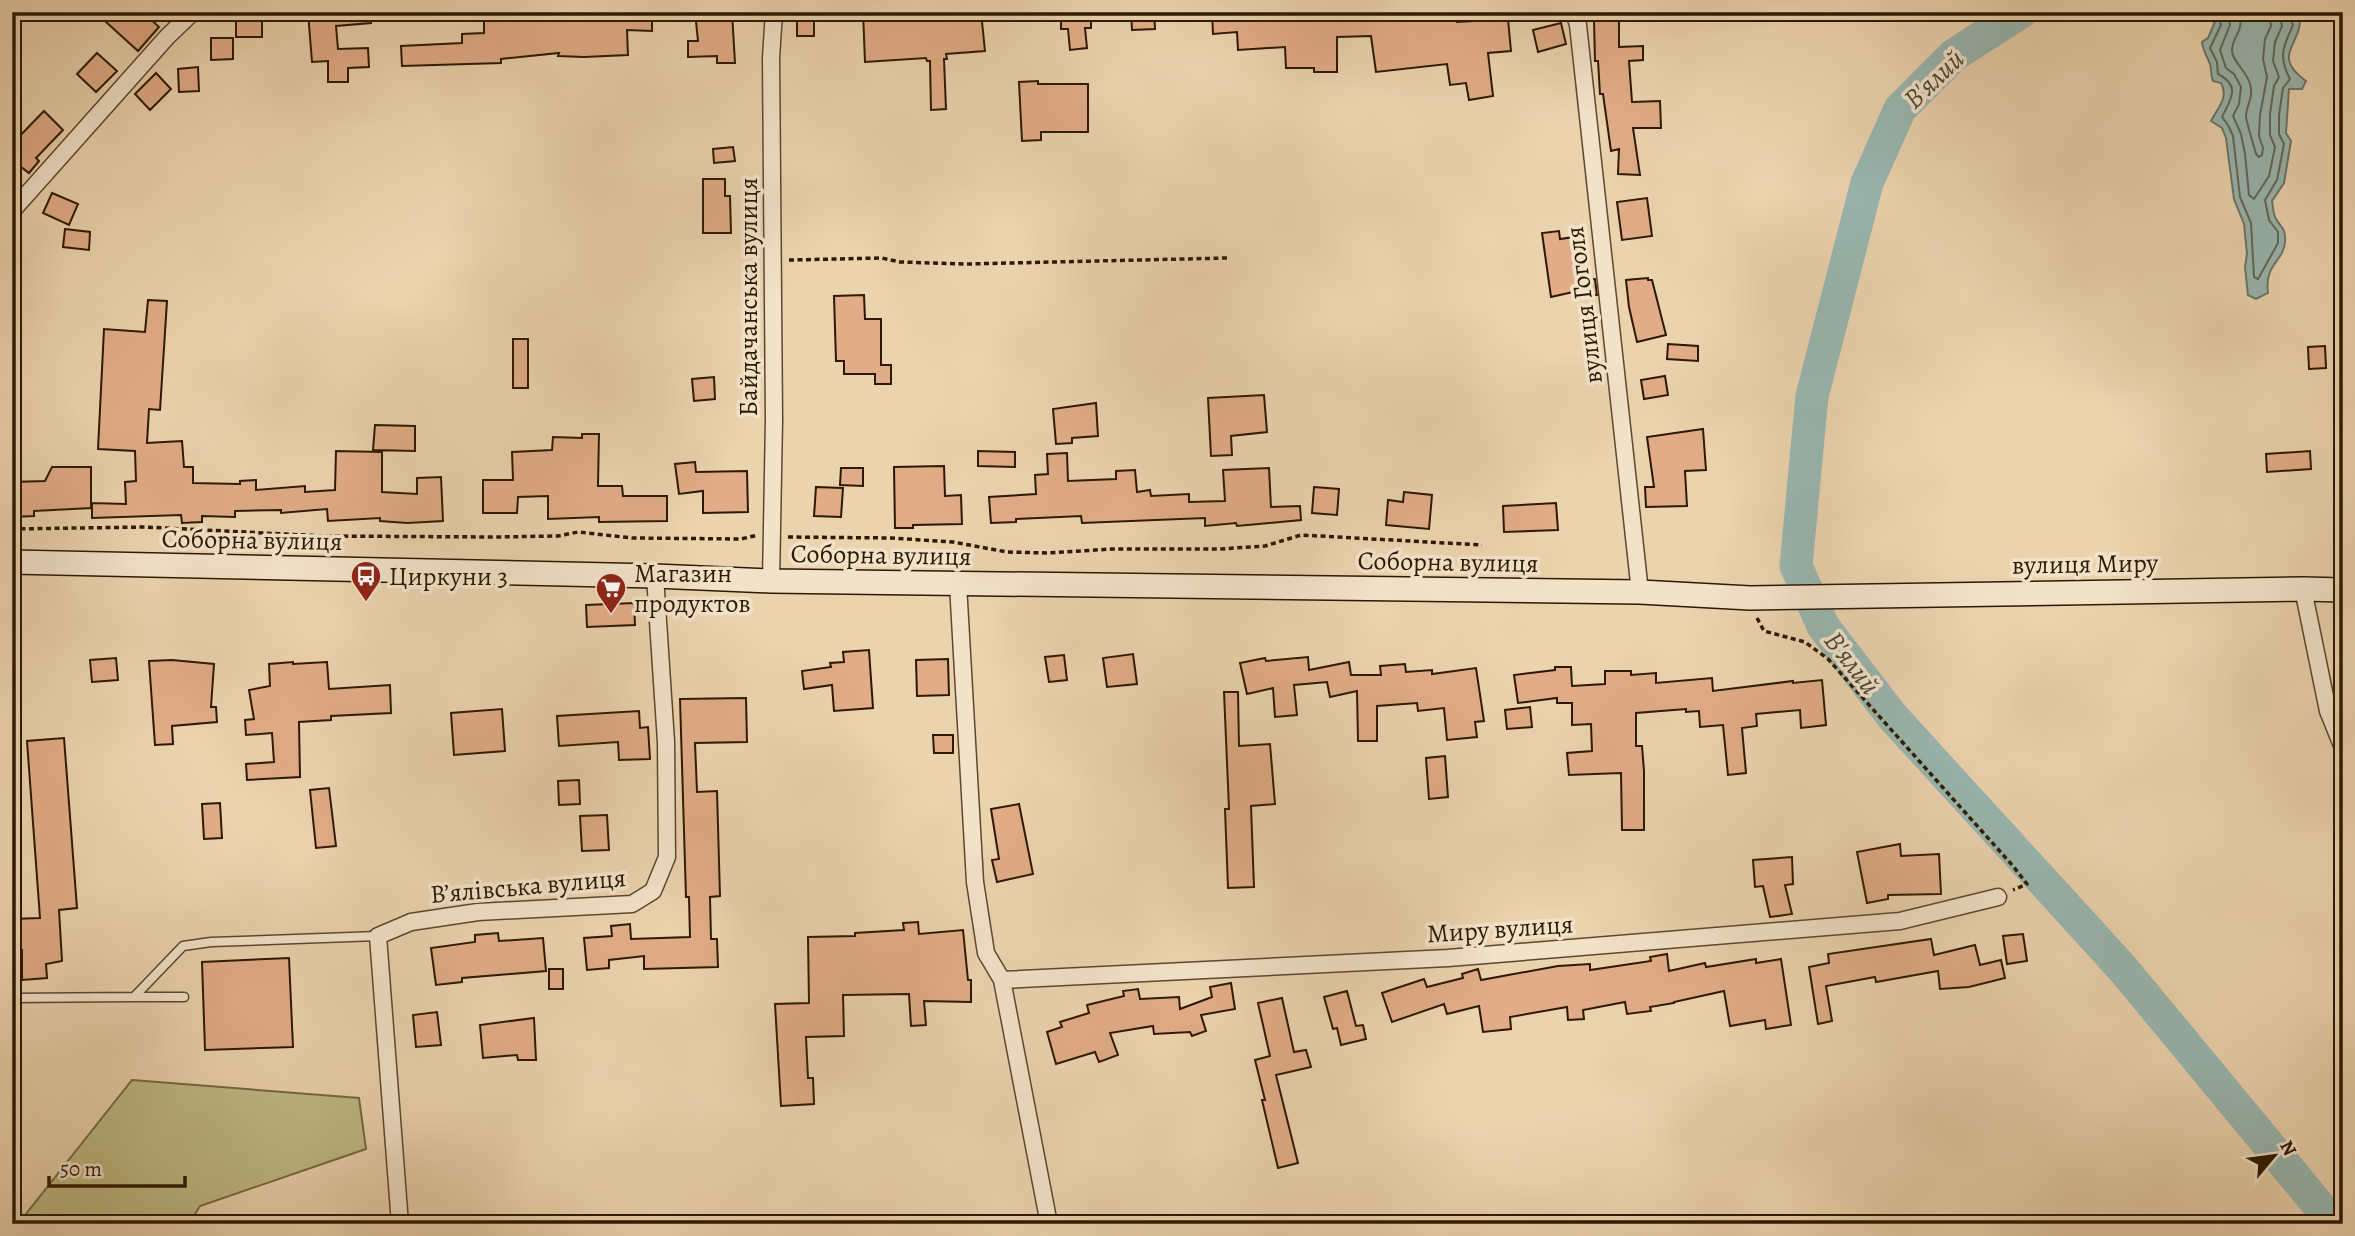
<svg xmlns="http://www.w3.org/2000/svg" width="2355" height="1236" font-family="Alegreya,serif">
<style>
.green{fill:#beba85;stroke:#756a42;stroke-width:2}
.water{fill:#99b7b1;stroke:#6d786a;stroke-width:2}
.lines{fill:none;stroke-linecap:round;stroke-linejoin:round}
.shore{stroke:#626858;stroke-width:2}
.river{stroke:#99b7b1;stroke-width:33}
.building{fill:#e1ac87;stroke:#2c1900;stroke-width:2}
.lane-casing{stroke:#5c482c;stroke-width:11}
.street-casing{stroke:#5c482c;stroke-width:19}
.secondary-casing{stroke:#2c1900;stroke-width:26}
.path{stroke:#2c1900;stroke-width:3.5;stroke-dasharray:5 3.5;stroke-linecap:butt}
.lane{stroke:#f2e2ca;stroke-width:8}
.street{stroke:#f2e2ca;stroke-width:16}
.secondary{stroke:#f2e2ca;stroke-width:23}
.labels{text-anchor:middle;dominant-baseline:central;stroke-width:7;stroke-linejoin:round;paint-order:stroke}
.street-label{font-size:26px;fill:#2c1900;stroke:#f2e2ca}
.poi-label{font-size:26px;fill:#2c1900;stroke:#f2e2ca;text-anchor:start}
.water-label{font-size:28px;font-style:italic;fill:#4d4835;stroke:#f2e2ca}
</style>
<rect width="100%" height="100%" fill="#ebd3ae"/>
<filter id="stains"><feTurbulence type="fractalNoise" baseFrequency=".00286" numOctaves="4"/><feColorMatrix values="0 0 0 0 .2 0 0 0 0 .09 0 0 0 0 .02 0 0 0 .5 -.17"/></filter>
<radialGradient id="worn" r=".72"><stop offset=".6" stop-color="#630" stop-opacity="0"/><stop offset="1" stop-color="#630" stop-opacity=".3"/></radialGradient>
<!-- green -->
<path class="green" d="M132,1080L359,1098L366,1149L200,1206L189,1224H18Z"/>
<!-- water -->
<path class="water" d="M2211,12H2289L2300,17C2302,45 2270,55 2306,81L2302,89H2289L2286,133L2291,141L2284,183L2272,201C2273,205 2273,213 2275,217C2280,228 2286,226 2285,242C2284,261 2264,264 2268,293L2256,299L2248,295L2245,267L2247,254L2244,224L2234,199L2226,138L2222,128L2211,121C2218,107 2229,98 2221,83L2213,81C2210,74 2212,70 2210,64C2207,56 2203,51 2202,42L2208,38L2215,22L2209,20Z"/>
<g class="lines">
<!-- shore -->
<path class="shore" d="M2218,12L2221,25L2210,48L2217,62L2218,74C2242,86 2230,100 2222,117L2228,125L2233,136L2240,197L2251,223L2254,277L2258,279L2278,243V232L2269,220L2265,200L2277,180L2284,144L2279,134V115L2283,88L2290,79C2278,56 2283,47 2293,25L2288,12
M2227,12L2230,25L2220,50L2226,68L2234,74L2241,87L2239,104L2233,116L2241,134L2245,154L2249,195L2254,199L2269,176L2275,147L2270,135V114L2274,86L2279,77L2273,61L2275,42L2282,26L2279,12
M2239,12C2245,32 2232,36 2232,50C2232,62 2247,71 2250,84C2254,98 2246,106 2246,116C2246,121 2254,146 2256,154L2259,157L2262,155L2263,148L2259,136L2260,115L2267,77L2263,59L2265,39L2271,26L2269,12"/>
<!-- river -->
<path class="river" d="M2021,12L1954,55L1900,109L1867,183L1812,396L1796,566L1823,626L1892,716L2123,969L2334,1224"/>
</g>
<!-- building -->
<path class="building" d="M95,12H143L159,27L138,51Z
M236,12H262V37H236Z
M308,12H370L371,23L336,26L338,49L368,48L369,67L348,68V82H328V61L312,62Z
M512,12H652V31L627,30L628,55L584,57L558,56L559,53L501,59V63L402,66L401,46L462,43V34L484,33V19L513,18Z
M695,12H732L735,63H717V56L688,57V41H698Z
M797,12H814V36H797Z
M863,12H981L985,51L946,54L947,59H944L946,109L931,110L930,61H927L926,58L865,62Z
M1061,12H1091V28H1085L1087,48L1070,50L1068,29H1061Z
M1131,12H1154L1155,29L1132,30Z
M1212,12H1337V16L1372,15V19L1416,15L1417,20L1456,16L1457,22L1508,19L1511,51L1488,53L1493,96L1469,100L1466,83L1450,85L1447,64L1376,72L1371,36L1337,37V72H1314V68H1286L1285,47L1238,50L1237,32L1213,34Z
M1619,19V47L1643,46V60L1629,61L1632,102L1660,101L1661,128H1633L1640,175L1618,174L1619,149L1611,151L1603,94H1600L1598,61H1595L1594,20Z
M1561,23L1566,44L1538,52L1533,30Z
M211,38H233V59L211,60Z
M97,53L117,71L96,92L77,74Z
M198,67L199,91L179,92L178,69Z
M156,73L171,89L150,110L135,94Z
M1038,81V84H1088V132H1041V140L1022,141L1019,82Z
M44,111L63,130L36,158L39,161L29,173L12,160V144Z
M733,147L735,161L714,163L713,149Z
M703,179H725V196H730L731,233H703Z
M52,193L78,204L69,225L43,213Z
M1647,198L1652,236L1622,240L1617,202Z
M65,229L90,232L89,250L63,247Z
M1559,231L1560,239L1581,236L1587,280L1595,279L1597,295L1574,298L1573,292L1551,297L1542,233Z
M1648,278V280H1652L1666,335L1637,342L1629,307L1626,280Z
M864,295L865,319H881V365H891V384H875V374H844V361H836L834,296Z
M148,300L167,301L160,410L149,409L147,443L182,441L184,467H193V483L240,484V481L256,480V490L305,486V492L335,490L336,451L382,452V492L417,494V478L441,477L443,521L407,523L380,521V518L328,521L327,509L281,513V510L235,511V517L202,516V522L182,523L181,515L92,518V503L126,504L125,482L136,481L135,451L98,449L104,329L145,332Z
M513,339H528V388H513Z
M1668,344L1698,346V361L1667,359Z
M2325,346L2326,368L2309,369L2308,347Z
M1665,376L1668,395L1644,399L1641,380Z
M714,377L715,399L694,401L692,379Z
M1264,395L1267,432L1231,436L1232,455L1211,456L1208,398Z
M1096,403L1098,436L1072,438V443L1056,444L1053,409Z
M375,425L415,426V451L373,450Z
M1703,429L1706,470L1685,471L1687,506L1646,507L1645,487H1654L1647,437Z
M582,434H599L598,486H622L623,496H667V521L599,522V517L548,519V496L518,497L517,513H483V480H513L512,452L552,450L553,437L582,438Z
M978,451L1015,452V467L978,466Z
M2310,451L2311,469L2267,472L2266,454Z
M1067,453L1068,481L1116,479V471L1135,470L1137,492L1150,490L1151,496L1189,494V502L1225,501L1223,470L1269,468L1271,507L1300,506L1301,520L1237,526L1236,523L1205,526V518L1082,523L1081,516L1016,519V522L991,523L989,497L1036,494L1035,475L1048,474L1047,454Z
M695,462L696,472L747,471L748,512L703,513V491L679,494L675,464Z
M944,466L945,496L961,495L962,524L913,525V528H895L894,467Z
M52,467H91V508L34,511V516L12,517V482L45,481Z
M841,468H863V486L840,485Z
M816,487L843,488L841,517L814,516Z
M1314,487L1339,489L1337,515L1312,513Z
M1404,492L1432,495L1429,529L1386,525L1388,500L1403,502Z
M1556,503L1558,530L1504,532L1503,506Z
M634,603L635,625L587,627L586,605Z
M869,650L873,708L834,711L832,685L804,689L802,671L831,667L830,663L844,662L843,652Z
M1133,654L1137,684L1107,687L1103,658Z
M1064,655L1067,680L1049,682L1045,657Z
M1308,657L1309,670L1349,662L1351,675H1381L1380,666L1405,664L1406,672L1432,670V674L1476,668L1484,721L1475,722L1477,737L1447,740L1444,708L1418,711L1417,703L1377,706V741H1358L1357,691L1330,697L1327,682L1294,685L1297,715L1275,717L1273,688L1247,694L1240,663L1265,658L1266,661Z
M116,658L118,680L92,682L90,660Z
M948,659L949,695L917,696L916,660Z
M172,660L214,664L211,707H216L217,722L172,726L173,744L155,745L149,661Z
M293,662V664L327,662L329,689L390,685L391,713L331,716V720L299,722L300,777L247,780L246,764L274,762L272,733L246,735L245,720L254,719L249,690L270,686L269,664Z
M1555,667H1571L1572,686L1605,684V671H1631V675L1656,673V683L1712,678L1713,691L1793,681V683L1822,680L1826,725L1801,728L1800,710L1756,714L1757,726L1742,728L1746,773L1728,775L1723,725L1700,727L1699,711L1686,712V709L1636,713V746H1642L1644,771V830H1622L1621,773L1569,775L1567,753L1592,751L1591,724L1572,725V703H1557V698L1518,703L1514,675L1555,670Z
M1224,692H1238L1239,746L1270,744L1275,804L1251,806L1254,887L1228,888L1225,809H1229Z
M746,698L747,742L695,743L697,792L717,791L720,896L710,897L711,939H717L718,967L644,969V956L609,960V968L587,970L584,938L612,936L611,926L630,924L631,939L690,937L689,897H686L680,699Z
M1530,707L1532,727L1507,729L1505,710Z
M502,709L505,751L454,755L451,713Z
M639,711L640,728L648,727L650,759L619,760L618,742L559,746L557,716Z
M933,735H953V753H934Z
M64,738L77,908L59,910L62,961L46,964L47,978L22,980V950L12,951V919L40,918L27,741Z
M1445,756L1448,797L1429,799L1426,758Z
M579,780L580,804L559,805L558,781Z
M329,788L336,846L316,848L310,790Z
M220,803L222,838L204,839L202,804Z
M1019,804L1033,874L997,882L992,860L999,859L991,809Z
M607,815L609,850L582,851L580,816Z
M1900,844L1901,856L1939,854L1941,894L1888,895V899L1867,903L1857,852Z
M1792,857L1793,884L1785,885L1792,914L1770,917L1763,886L1755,887L1753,860Z
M918,922L919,934L963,930L968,980H971V1002L924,1001L926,1025L911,1026L909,994L843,995L844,1036L806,1037L808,1078H813L814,1104L781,1106L775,1004L809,1003L808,937L855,936V933L904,930L903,923Z
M498,933L499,941L543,938L546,971L462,978V982L436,985L431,948L475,942V935Z
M2023,934L2027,961L2007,964L2003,936Z
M1931,939L1934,955L1975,945L1980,965L2001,960L2005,978L1969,987L1940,989L1938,971L1876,982L1875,977L1826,986L1832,1021L1818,1024L1809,967L1829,963L1828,954Z
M1667,954L1669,971L1705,963L1706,967L1756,959V963L1781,959L1791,1025L1766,1029L1765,1020L1730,1026L1724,991L1674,1002V1003L1650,1007L1651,1011L1627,1014L1625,1002L1583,1010L1584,1019L1568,1020L1567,1007L1510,1017L1511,1029L1483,1032L1479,1006L1447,1014L1444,1004L1392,1022L1382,993L1424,979L1427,987L1463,978L1462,974L1478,969L1481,980L1558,966L1590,964V970L1651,961L1650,957Z
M289,958L293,1047L205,1050L202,962Z
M549,969H563V989H549Z
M1231,983L1235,1009L1201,1015L1206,1031L1192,1036L1190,1032L1154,1034L1153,1026L1110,1033L1118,1055L1099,1062L1095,1052L1056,1064L1047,1032L1062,1027L1060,1022L1089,1013L1087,1005L1124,996L1123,991L1138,989L1140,999L1179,997L1180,1009L1212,997L1210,987Z
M1347,991L1356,1026L1363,1025L1366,1039L1341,1045L1337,1028L1333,1029L1324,997Z
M1282,998L1294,1052L1306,1050L1311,1067L1276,1075L1298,1163L1278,1168L1262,1100H1265L1255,1060L1270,1056L1258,1003Z
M437,1012L441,1045L416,1047L413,1015Z
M534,1018L536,1060H518L517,1055L483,1058L480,1025Z"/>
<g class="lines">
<!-- lane casing -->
<g class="lane-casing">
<path id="lane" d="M12,722V729
M134,997H184
M12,998L134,997L183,946L211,942L378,936"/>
</g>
<!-- street casing -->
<g class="street-casing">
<path id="street" d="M1574,12L1578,25L1640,592
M12,211L167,37L193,12
M771,581L774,420L771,58L774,12
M958,584L975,882L986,953L1002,980L1049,1224
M2303,589L2328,711L2343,748
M1002,980L1448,958L1900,921L1998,897
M400,1224L378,936L411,922L478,912L632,904L653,891L667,857L666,742L655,576"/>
</g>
<!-- secondary casing -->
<g class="secondary-casing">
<path id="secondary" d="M12,562L655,576L771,581L1640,592L1750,598L2303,589L2343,590"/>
</g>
<!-- path -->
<path class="path" d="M789,260L882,258L900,262L967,264L1227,258
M12,529L145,527L324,536L495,537L558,536L578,532L632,538L741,539L758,535
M788,537L891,538L953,542L1007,552L1047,553L1112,549H1220L1265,546L1301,535L1482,545
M1757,618L1764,631L1805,642L1828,659L2013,866L2027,884L2013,890"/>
<!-- lane -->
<use href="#lane" class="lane"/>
<!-- street -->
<use href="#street" class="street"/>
<!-- secondary -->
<use href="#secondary" class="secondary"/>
</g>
<!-- icons -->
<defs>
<g id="bus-pin" transform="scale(1.575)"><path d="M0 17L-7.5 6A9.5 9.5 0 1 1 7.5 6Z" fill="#8f2418" stroke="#f2e2ca"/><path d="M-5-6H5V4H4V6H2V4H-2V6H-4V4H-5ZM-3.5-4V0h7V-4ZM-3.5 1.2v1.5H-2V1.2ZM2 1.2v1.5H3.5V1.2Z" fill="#fff"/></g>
<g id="supermarket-pin" transform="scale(1.575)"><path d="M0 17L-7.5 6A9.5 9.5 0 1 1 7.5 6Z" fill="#8f2418" stroke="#f2e2ca"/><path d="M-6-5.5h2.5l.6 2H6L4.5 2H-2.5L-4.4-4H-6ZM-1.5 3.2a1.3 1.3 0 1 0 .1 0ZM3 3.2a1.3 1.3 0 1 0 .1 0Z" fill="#fff"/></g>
</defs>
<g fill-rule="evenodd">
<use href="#bus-pin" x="366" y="576"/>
<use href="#supermarket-pin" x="611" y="588"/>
</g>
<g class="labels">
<!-- street labels -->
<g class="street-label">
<text transform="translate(748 297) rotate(-90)">Байдачанська вулиця</text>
<text transform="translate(1584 305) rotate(-97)">вулиця Гоголя</text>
<text transform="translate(252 540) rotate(1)">Соборна вулиця</text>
<text transform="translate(881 555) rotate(1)">Соборна вулиця</text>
<text transform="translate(1448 562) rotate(1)">Соборна вулиця</text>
<text transform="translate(2085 564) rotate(-1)">вулиця Миру</text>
<text transform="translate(528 886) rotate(-5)">В’ялівська вулиця</text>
<text transform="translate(1500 929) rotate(-4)">Миру вулиця</text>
</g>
<!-- poi labels -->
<g class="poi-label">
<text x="634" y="573">Магазин<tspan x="634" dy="30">продуктов</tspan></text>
<text x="389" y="576">Циркуни 3</text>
</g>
<!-- water labels -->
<g class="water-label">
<text transform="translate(1934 79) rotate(-44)">В'ялий</text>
<text transform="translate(1852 663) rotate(52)">В'ялий</text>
</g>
</g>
<!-- margin -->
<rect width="2355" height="1236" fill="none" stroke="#ebd3ae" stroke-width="42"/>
<rect x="14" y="14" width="2327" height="1208" fill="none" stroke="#2c1900" stroke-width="3.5"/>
<rect x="21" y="21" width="2313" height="1194" fill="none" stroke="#2c1900" stroke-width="2"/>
<!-- north arrow -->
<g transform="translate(2274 1156) rotate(61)" stroke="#f2e2ca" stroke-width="5" paint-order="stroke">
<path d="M0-5L12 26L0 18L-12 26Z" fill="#2c1900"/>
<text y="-10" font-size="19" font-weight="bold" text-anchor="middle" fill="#2c1900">N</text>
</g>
<!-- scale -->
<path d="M49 1176v10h136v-10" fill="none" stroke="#2c1900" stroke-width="3.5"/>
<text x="60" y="1176" font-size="21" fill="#2c1900" stroke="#f2e2ca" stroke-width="5" paint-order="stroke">50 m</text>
<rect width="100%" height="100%" filter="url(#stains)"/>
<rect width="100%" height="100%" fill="url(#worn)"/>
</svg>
